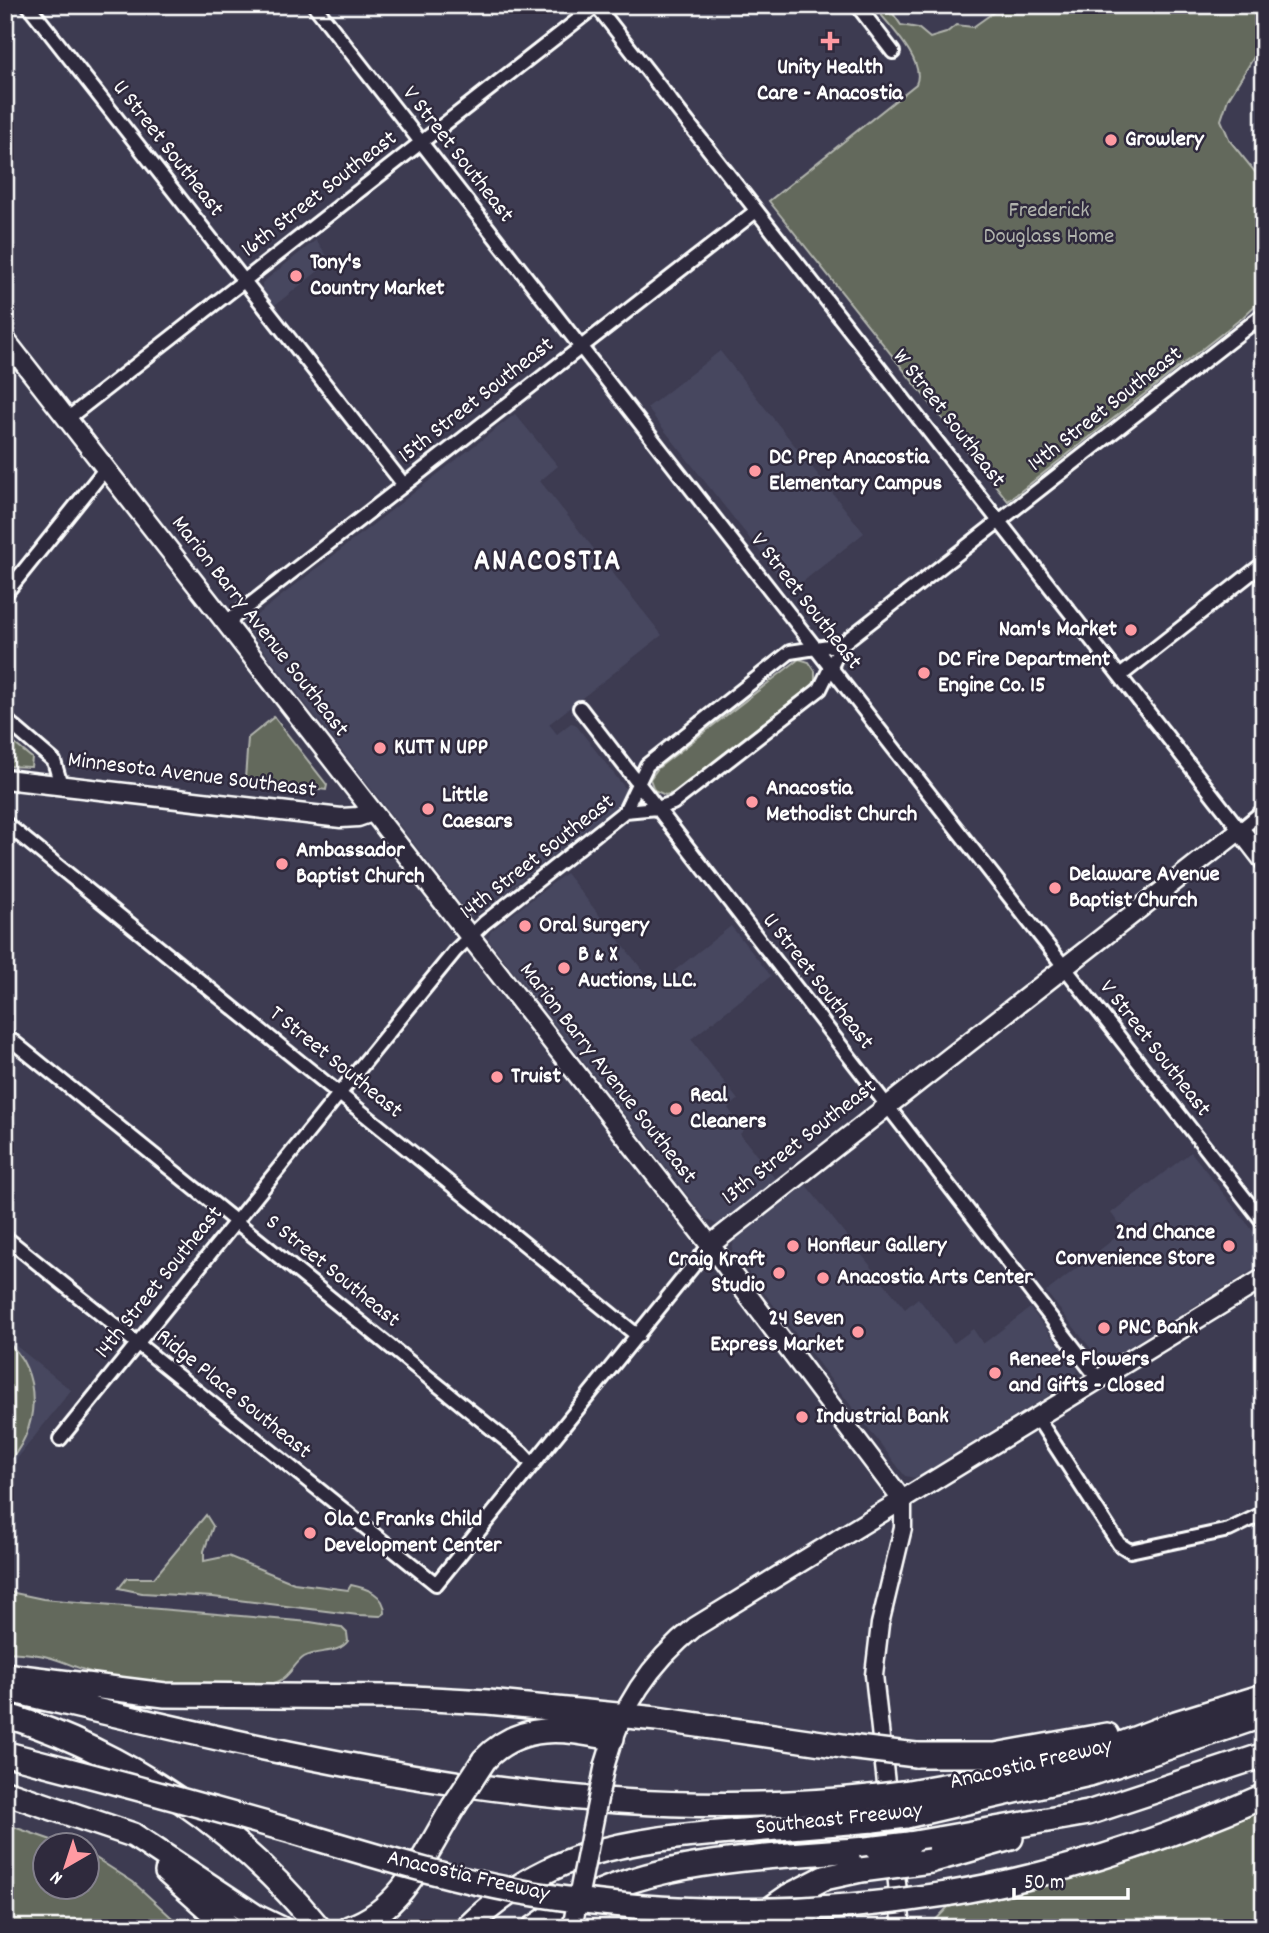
<svg xmlns="http://www.w3.org/2000/svg" width="1269" height="1933" font-family="Dekko,sans-serif">
<style>
.built{fill:#47475f}
.green{fill:#63695b;stroke:#b1b4ad;stroke-width:2}
.lines{fill:none;stroke-linecap:round;stroke-linejoin:round}
.minor-casing{stroke:#fff;stroke-width:18}
.tertiary-casing{stroke:#fff;stroke-width:21}
.secondary-casing{stroke:#fff;stroke-width:23}
.motorway-casing{stroke:#fff;stroke-width:28}
.minor{stroke:#2f2a3d;stroke-width:12}
.tertiary{stroke:#2f2a3d;stroke-width:16}
.secondary{stroke:#2f2a3d;stroke-width:18}
.motorway{stroke:#2f2a3d;stroke-width:23}
.secondary-bridge-casing{stroke:#fff;stroke-width:23;stroke-linecap:butt}
.motorway-bridge-casing{stroke:#fff;stroke-width:28;stroke-linecap:butt}
.secondary-bridge{stroke:#2f2a3d;stroke-width:18}
.motorway-bridge{stroke:#2f2a3d;stroke-width:23}
.poi-dot{fill:#ff9aa2;stroke:#2f2a3d;stroke-width:2.5}
.labels{text-anchor:middle;dominant-baseline:central;stroke-width:5;stroke-linejoin:round;paint-order:stroke}
.poi-label{font-size:23px;font-weight:bold;fill:#fff;stroke:#2f2a3d;text-anchor:start}
.street-label{font-size:23px;fill:#fff;stroke:#2f2a3d}
.park-label{font-size:23px;fill:#b1b4ad;stroke:#2f2a3d}
.district-label{font-size:30px;font-weight:bold;letter-spacing:2px;fill:#fff;stroke:#2f2a3d}
</style>
<rect width="100%" height="100%" fill="#3d3b51"/>
<filter id="ink" filterUnits="userSpaceOnUse"><feTurbulence type="fractalNoise" baseFrequency=".0143" numOctaves="2"/><feDisplacementMap in="SourceGraphic" scale="14" xChannelSelector="R" yChannelSelector="G"/><feConvolveMatrix kernelMatrix="1 2 1 2 8 2 1 2 1" color-interpolation-filters="sRGB"/></filter>
<g filter="url(#ink)">
<!-- built -->
<path class="built" d="M316,240L331,261L275,305L262,289V283Z
M720,351L864,533L791,591L647,408Z
M515,414L558,466L540,481L662,635L549,724L557,734L571,723L575,724L625,788V799L479,913L470,916L245,626L253,618Z
M566,873L655,986L731,926L771,976L691,1039L738,1100L728,1108L744,1130L740,1134L776,1180L718,1225L706,1219L488,939L491,931Z
M1191,1152L1264,1245V1263L1109,1359L1100,1360L1046,1292L1124,1231L1111,1213Z
M806,1185L905,1309L918,1298L954,1343L973,1329L983,1344L1030,1308L1078,1370L1075,1379L916,1478L905,1476L732,1251L734,1240Z
M5,1337L71,1390L5,1474Z"/>
<!-- green -->
<path class="green" d="M873,5H887L901,25L918,28L930,38L946,33L956,25L973,27L1004,5H1264V41L1228,99L1221,120L1230,141L1264,183V297L1243,317L1008,501L769,201L916,84C927,62 887,23 873,5Z
M799,659L809,662L815,671V682L810,687L674,793L665,795L654,790L650,779L658,768Z
M274,717L327,785L326,790L245,779L248,738Z
M5,736L32,758L31,767L5,766Z
M5,1340C44,1371 40,1433 5,1465Z
M206,1515L213,1526L204,1551V1561L228,1556L294,1583L348,1590L351,1585C366,1588 385,1594 385,1613L381,1616L358,1615L213,1597L142,1593L119,1588L127,1578H154Z
M5,1591L43,1599L310,1622L341,1627L347,1633L348,1641C338,1655 318,1649 304,1657C295,1663 290,1675 281,1680C256,1694 131,1681 99,1674C82,1671 65,1661 48,1657C34,1653 20,1653 5,1652Z
M1264,1810V1928H928L948,1907L1028,1891L1150,1855Z
M5,1824L66,1845L46,1846V1888H88V1853L133,1882L183,1928H5Z"/>
<g class="lines">
<!-- minor casing -->
<g class="minor-casing">
<path id="minor" d="M28,5L404,485
M314,5L1264,1223
M596,5L1240,830L1264,810
M857,5L893,52
M67,419L597,5
M5,594L106,468
M225,624L756,211
M1120,676L1264,563
M580,708L1099,1380
M5,719L54,761L61,785
M625,811L647,765L790,652L842,644
M5,823L638,1336
M5,1035L522,1453L533,1465
M5,1237L436,1584L710,1245
M1038,1419L1119,1544L1130,1551L1229,1530L1264,1513
M60,1439L415,1000L455,951L484,923L625,811L657,808L673,803L820,689L842,644L1264,314"/>
</g>
<!-- tertiary casing -->
<g class="tertiary-casing">
<path id="tertiary" d="M902,1928L874,1675L880,1624L903,1528V1501"/>
</g>
<!-- secondary casing -->
<g class="secondary-casing">
<path id="secondary" d="M5,339L710,1245L903,1501
M5,779L341,818L358,817L372,812
M710,1245L1240,830L1264,861
M605,1764C620,1709 651,1662 695,1627L1264,1278"/>
</g>
<!-- motorway casing -->
<g class="motorway-casing">
<path id="motorway" d="M5,1675L165,1695L394,1697L488,1702L657,1719L849,1747
M5,1689C290,1755 575,1829 870,1797
M5,1715C128,1753 238,1829 319,1928
M916,1755H995L1107,1735
M484,1760C521,1721 565,1729 612,1738
M5,1792L133,1835L255,1916L280,1928
M903,1793L1016,1773L1103,1751L1176,1723L1264,1696
M906,1816L1089,1774L1264,1715
M909,1844L1088,1813L1264,1755
M930,1861L1011,1838
M167,1872L230,1928
M946,1894C1056,1876 1161,1841 1264,1796
M349,1928C403,1910 426,1852 454,1806
M467,1928C545,1851 626,1840 730,1832C778,1828 825,1824 873,1820
M534,1928C635,1855 757,1860 876,1848
M743,1928L789,1896L824,1878L861,1870"/>
</g>
<!-- minor -->
<use href="#minor" class="minor"/>
<!-- tertiary -->
<use href="#tertiary" class="tertiary"/>
<!-- secondary -->
<use href="#secondary" class="secondary"/>
<!-- motorway -->
<use href="#motorway" class="motorway"/>
<!-- secondary-bridge casing -->
<g class="secondary-bridge-casing">
<path id="secondary-bridge" d="M572,1928L605,1764"/>
</g>
<!-- motorway-bridge casing -->
<g class="motorway-bridge-casing">
<path id="motorway-bridge" d="M849,1747L916,1755
M11,1755C104,1779 196,1804 288,1830C369,1854 450,1880 534,1894C671,1916 809,1916 946,1894
M870,1797L903,1793
M454,1806L484,1760
M873,1820L906,1816
M876,1848L909,1844
M861,1870L930,1861"/>
</g>
<!-- secondary-bridge -->
<use href="#secondary-bridge" class="secondary-bridge"/>
<!-- motorway-bridge -->
<use href="#motorway-bridge" class="motorway-bridge"/>
</g>
</g>
<!-- markers -->
<g class="poi-dot">
<path d="M826.5 30.5h7v7h7v7h-7v7h-7v-7h-7v-7h7z"/>
<circle cx="1111" cy="140" r="7"/>
<circle cx="296" cy="276" r="7"/>
<circle cx="755" cy="471" r="7"/>
<circle cx="1131" cy="630" r="7"/>
<circle cx="924" cy="673" r="7"/>
<circle cx="380" cy="748" r="7"/>
<circle cx="752" cy="802" r="7"/>
<circle cx="428" cy="809" r="7"/>
<circle cx="282" cy="864" r="7"/>
<circle cx="1055" cy="888" r="7"/>
<circle cx="525" cy="926" r="7"/>
<circle cx="564" cy="968" r="7"/>
<circle cx="497" cy="1077" r="7"/>
<circle cx="676" cy="1109" r="7"/>
<circle cx="793" cy="1246" r="7"/>
<circle cx="1229" cy="1246" r="7"/>
<circle cx="779" cy="1273" r="7"/>
<circle cx="823" cy="1278" r="7"/>
<circle cx="1104" cy="1328" r="7"/>
<circle cx="858" cy="1332" r="7"/>
<circle cx="995" cy="1373" r="7"/>
<circle cx="802" cy="1417" r="7"/>
<circle cx="310" cy="1533" r="7"/>
</g>
<g class="labels">
<!-- poi labels -->
<g class="poi-label">
<text x="830" y="68" text-anchor="middle">Unity Health<tspan x="830" dy="26">Care - Anacostia</tspan></text>
<text x="1125" y="140">Growlery</text>
<text x="310" y="263">Tony's<tspan x="310" dy="26">Country Market</tspan></text>
<text x="769" y="458">DC Prep Anacostia<tspan x="769" dy="26">Elementary Campus</tspan></text>
<text x="1117" y="630" text-anchor="end">Nam's Market</text>
<text x="938" y="660">DC Fire Department<tspan x="938" dy="26">Engine Co. 15</tspan></text>
<text x="394" y="748">KUTT N UPP</text>
<text x="766" y="789">Anacostia<tspan x="766" dy="26">Methodist Church</tspan></text>
<text x="442" y="796">Little<tspan x="442" dy="26">Caesars</tspan></text>
<text x="296" y="851">Ambassador<tspan x="296" dy="26">Baptist Church</tspan></text>
<text x="1069" y="875">Delaware Avenue<tspan x="1069" dy="26">Baptist Church</tspan></text>
<text x="539" y="926">Oral Surgery</text>
<text x="578" y="955">B &amp; X<tspan x="578" dy="26">Auctions, LLC.</tspan></text>
<text x="511" y="1077">Truist</text>
<text x="690" y="1096">Real<tspan x="690" dy="26">Cleaners</tspan></text>
<text x="1215" y="1233" text-anchor="end">2nd Chance<tspan x="1215" dy="26">Convenience Store</tspan></text>
<text x="807" y="1246">Honfleur Gallery</text>
<text x="765" y="1260" text-anchor="end">Craig Kraft<tspan x="765" dy="26">Studio</tspan></text>
<text x="837" y="1278">Anacostia Arts Center</text>
<text x="844" y="1319" text-anchor="end">24 Seven<tspan x="844" dy="26">Express Market</tspan></text>
<text x="1118" y="1328">PNC Bank</text>
<text x="1009" y="1360">Renee's Flowers<tspan x="1009" dy="26">and Gifts - Closed</tspan></text>
<text x="816" y="1417">Industrial Bank</text>
<text x="324" y="1520">Ola C Franks Child<tspan x="324" dy="26">Development Center</tspan></text>
</g>
<!-- street labels -->
<g class="street-label">
<text transform="translate(167 149) rotate(52)">U Street Southeast</text>
<text transform="translate(457 155) rotate(52)">V Street Southeast</text>
<text transform="translate(320 195) rotate(-38)">16th Street Southeast</text>
<text transform="translate(477 401) rotate(-38)">15th Street Southeast</text>
<text transform="translate(1106 410) rotate(-38)">14th Street Southeast</text>
<text transform="translate(948 419) rotate(52)">W Street Southeast</text>
<text transform="translate(805 602) rotate(52)">V Street Southeast</text>
<text transform="translate(259 627) rotate(52)">Marion Barry Avenue Southeast</text>
<text transform="translate(192 776) rotate(7)">Minnesota Avenue Southeast</text>
<text transform="translate(538 858) rotate(-38)">14th Street Southeast</text>
<text transform="translate(817 982) rotate(52)">U Street Southeast</text>
<text transform="translate(1154 1049) rotate(52)">V Street Southeast</text>
<text transform="translate(335 1063) rotate(39)">T Street Southeast</text>
<text transform="translate(607 1074) rotate(52)">Marion Barry Avenue Southeast</text>
<text transform="translate(800 1143) rotate(-38)">13th Street Southeast</text>
<text transform="translate(332 1272) rotate(39)">S Street Southeast</text>
<text transform="translate(160 1283) rotate(-51)">14th Street Southeast</text>
<text transform="translate(233 1395) rotate(39)">Ridge Place Southeast</text>
<text transform="translate(1031 1765) rotate(-13)">Anacostia Freeway</text>
<text transform="translate(839 1820) rotate(-6)">Southeast Freeway</text>
<text transform="translate(468 1877) rotate(13)">Anacostia Freeway</text>
</g>
<!-- park labels -->
<g class="park-label">
<text x="1049" y="211">Frederick<tspan x="1049" dy="26">Douglass Home</tspan></text>
</g>
<!-- district labels -->
<g class="district-label">
<text x="548" y="563">ANACOSTIA</text>
</g>
</g>
<!-- margin -->
<rect width="1269" height="1933" fill="none" stroke="#2f2a3d" stroke-width="28"/>
<rect x="14" y="14" width="1241" height="1905" fill="none" stroke="#fff" stroke-width="2.5" filter="url(#ink)"/>
<!-- north arrow -->
<g transform="translate(66 1866) rotate(219)"><circle r="33" fill="#2f2a3d" stroke="#827f8b" stroke-width="2"/>
<path d="M0-5L12 26L0 18L-12 26Z" fill="#ff9aa2"/>
<text y="-10" font-size="19" font-weight="bold" text-anchor="middle" fill="#ffffff">N</text>
</g>
<!-- scale -->
<path d="M1014 1888v10h114v-10" fill="none" stroke="#ffffff" stroke-width="3.5"/>
<text x="1024" y="1888" font-size="21" fill="#ffffff" stroke="#2f2a3d" stroke-width="5" paint-order="stroke">50 m</text>
</svg>
